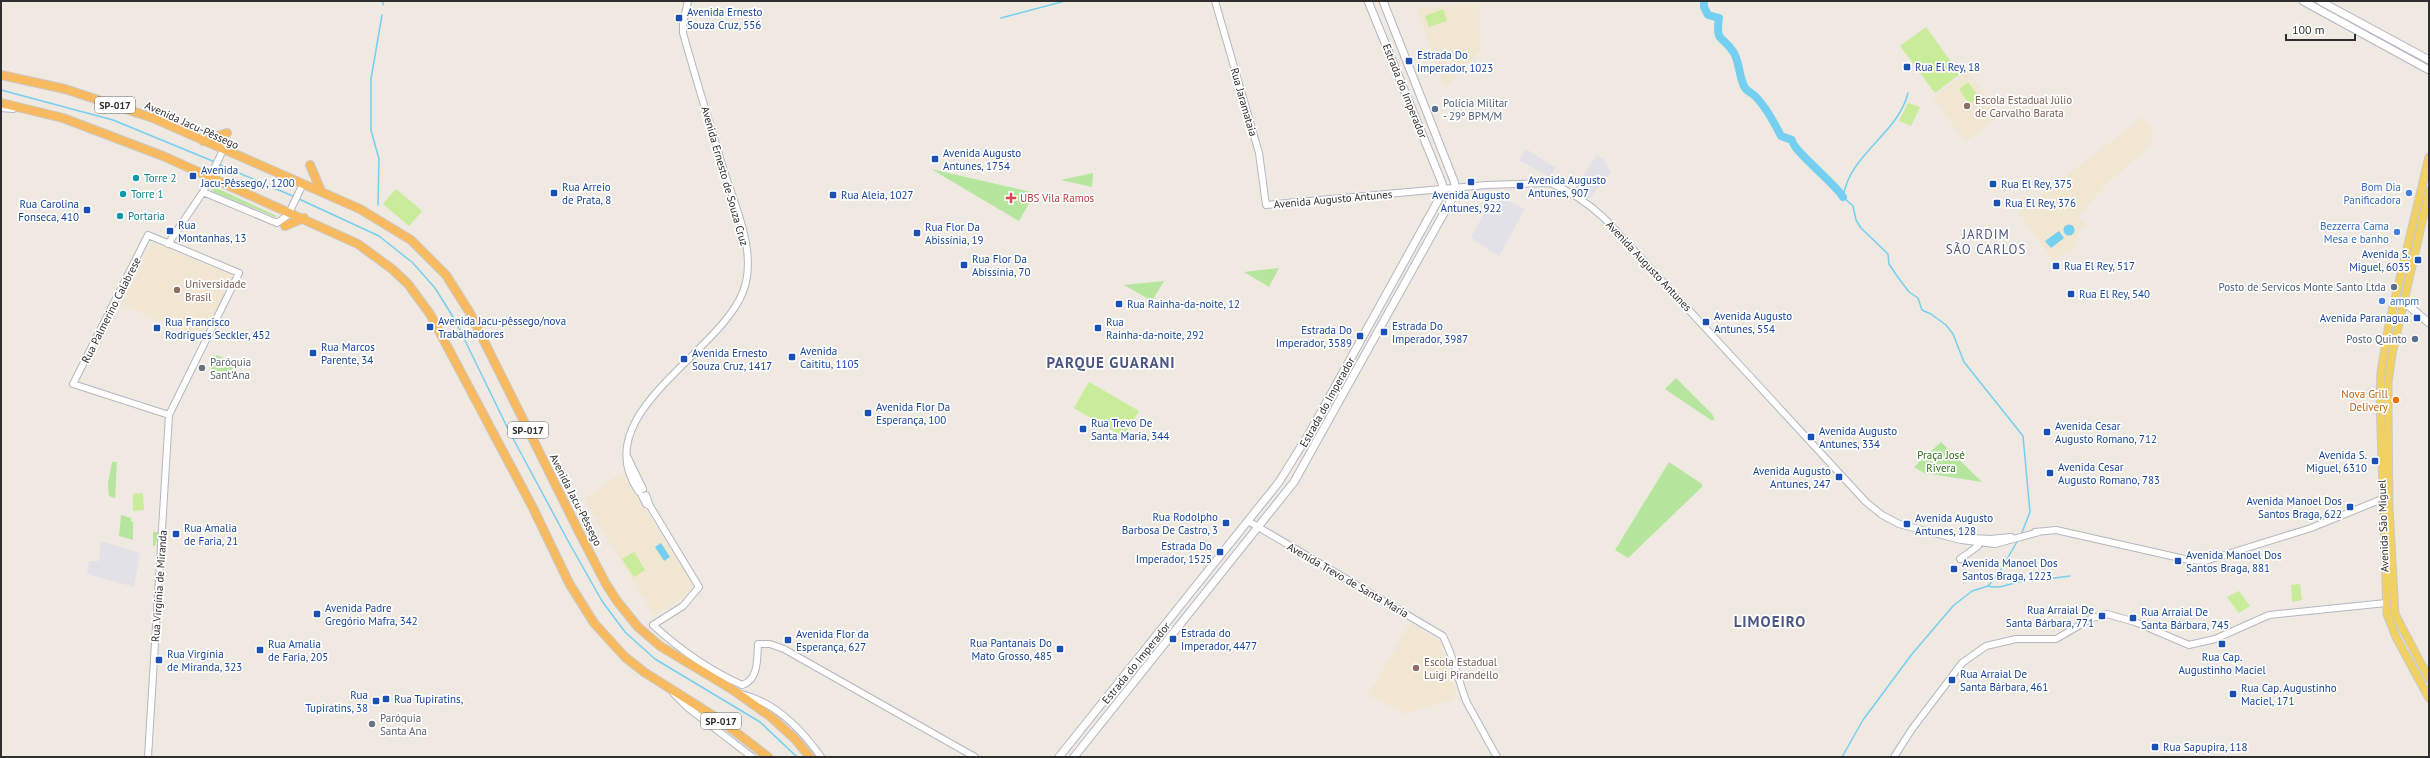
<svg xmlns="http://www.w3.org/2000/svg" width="2430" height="758" font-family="'PT Sans',sans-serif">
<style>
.industrial{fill:#e3e1e8}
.education{fill:#f0e6d1}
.green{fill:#b6e59e}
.pitch{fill:#c9ec9a}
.water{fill:#75cff0}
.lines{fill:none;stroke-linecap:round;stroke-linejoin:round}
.stream{stroke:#75cff0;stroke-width:1.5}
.river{stroke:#75cff0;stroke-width:8}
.tertiary-casing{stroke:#b4b7c1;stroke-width:8}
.secondary-casing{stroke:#b4b7c1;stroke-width:9}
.primary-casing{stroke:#c9c9c9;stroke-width:9}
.trunk-casing{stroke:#c9c9c9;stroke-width:10}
.tertiary{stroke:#fff;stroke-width:6}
.secondary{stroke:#fff;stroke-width:7}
.primary{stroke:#f2d163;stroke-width:7}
.trunk{stroke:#f8ba60;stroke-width:8}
.transit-dot{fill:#1a4fb4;stroke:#fff;stroke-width:1.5}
.education-dot{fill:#8d6e63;stroke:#fff;stroke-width:1.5}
.service-dot{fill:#5c6f8a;stroke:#fff;stroke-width:1.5}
.culture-dot{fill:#0f9aa8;stroke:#fff;stroke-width:1.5}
.shop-dot{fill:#3f7fe0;stroke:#fff;stroke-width:1.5}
.health-dot{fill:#e0444e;stroke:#fff;stroke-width:1.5}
.worship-dot{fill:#6b7280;stroke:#fff;stroke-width:1.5}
.food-dot{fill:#e8710a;stroke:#fff;stroke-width:1.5}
.labels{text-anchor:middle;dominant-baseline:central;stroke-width:3.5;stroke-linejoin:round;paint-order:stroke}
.shield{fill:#fff;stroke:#6d6d6d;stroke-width:1}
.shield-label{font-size:10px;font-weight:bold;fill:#2e2e2e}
.transit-label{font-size:11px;fill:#164399;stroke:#fff;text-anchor:start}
.street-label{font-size:11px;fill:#2e2e2e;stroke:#fff}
.education-label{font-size:11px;fill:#785e54;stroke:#fff;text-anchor:start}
.service-label{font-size:11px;fill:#4e5e75;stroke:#fff;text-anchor:end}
.culture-label{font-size:11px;fill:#0d838f;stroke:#fff;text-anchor:start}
.shop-label{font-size:11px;fill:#366cbe;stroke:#fff;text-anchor:end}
.health-label{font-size:11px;fill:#be3a42;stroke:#fff;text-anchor:start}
.worship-label{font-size:11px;fill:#5b616d;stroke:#fff;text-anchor:start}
.food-label{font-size:11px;fill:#c56008;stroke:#fff;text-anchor:end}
.park-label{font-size:11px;fill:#2c6e1b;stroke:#fff}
.quarter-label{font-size:13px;letter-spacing:1px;fill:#4d5680;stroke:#fff}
.district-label{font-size:15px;font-weight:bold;letter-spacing:1px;fill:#4d5680;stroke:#fff}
</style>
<rect width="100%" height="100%" fill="#efe9e1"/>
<!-- industrial -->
<path class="industrial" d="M1526,149L1556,168L1549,177L1519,160Z
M1597,155L1603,159L1611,172L1589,199L1574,189Z
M1494,194L1525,209L1499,256L1471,238Z
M101,541L140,553L134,587L87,574L89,561H99Z"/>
<!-- education -->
<path class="education" d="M1479,3L1481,50L1445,88L1416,8Z
M1968,71L2001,115L1965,142L1933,97Z
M2143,117L2153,129L2150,145L2105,186L2079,216L2086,226L2079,231L2073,252L2064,253L2054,261L2019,214L2020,211Z
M152,243L233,275L204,339L121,305Z
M621,473L693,582L690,591L684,597L654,616L584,499Z
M1410,623L1439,641L1456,694L1453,699L1405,714L1368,695Z"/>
<!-- green -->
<path class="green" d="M931,169L1035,193L1019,221Z
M1093,173L1092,187L1061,180Z
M214,187L277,216L275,217L212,191Z
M1279,268L1269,287L1244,272Z
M1164,281L1152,301L1124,285Z
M216,355L236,363L226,381L212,375L214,371L211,369Z
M1676,378L1712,414L1715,420H1711L1665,389Z
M1941,442L1982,482L1924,473L1914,467Z
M112,462H117L115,498L109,496L108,484Z
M1669,462L1702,484V487L1628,558L1615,550Z
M121,515L131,518V521L133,522V540L119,536Z
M153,532H159L155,546H153Z"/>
<!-- pitch -->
<path class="pitch" d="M1443,9L1447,21L1429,27L1425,16Z
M1926,27L1960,74L1935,93L1900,46Z
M1968,82L1979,97L1969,104L1959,89Z
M1908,103L1920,107L1911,126L1899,121Z
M396,189L422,211L409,226L383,204Z
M1089,382L1139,411L1124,437L1074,408Z
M143,493L144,510L133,511V494Z
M634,552L645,570L634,577L622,559Z
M2300,584L2302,600L2292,602L2291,585Z
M2239,591L2250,606L2239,613L2227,597Z"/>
<!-- water -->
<path class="water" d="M2063.5 230a5.5 5.5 0 1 1 11 0a5.5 5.5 0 1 1-11 0Z
M2059,231L2064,238L2051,248L2045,241Z
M661,543L670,557L664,561L655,547Z"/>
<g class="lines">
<!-- stream -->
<path class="stream" d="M383,5V1
M1001,18L1065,1
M1,90L113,120L215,162
M1908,93C1898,134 1850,153 1843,197L1853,206L1856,220L1861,228L1888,254L1889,264L1897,276L1909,292L1918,298L1922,310L1931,314L1946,325L1953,334L1964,362L2023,436L2030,512L2021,535
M218,164L295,197
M299,199L379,236L413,263L435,288L455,320L509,431L567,539L602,601L625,632L655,659L760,722L797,757
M378,205L379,159L371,130V79L382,15
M2032,581L2070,576
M1988,586C2001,590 2012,582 2024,581
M1842,757L1863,720L1912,654L1953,606L1972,591L1988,586L1999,573L2018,540"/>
<!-- river -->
<path class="river" d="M1704,1V7L1708,15L1719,18C1715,45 1724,35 1734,53C1740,64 1739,78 1745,88C1747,91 1752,93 1755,96C1766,107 1774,122 1781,136L1792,140C1792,150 1835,183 1843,197"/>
<!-- tertiary casing -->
<g class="tertiary-casing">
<path id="tertiary" d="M1215,1L1259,153L1266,205L1486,185L1550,183C1570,191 1588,203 1604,218L1866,502L1882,515L1899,524L1961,540L1995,544L2039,532
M1,108L13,109
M203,192L277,223L288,215L303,184
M168,244L203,192L223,150
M628,458L643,489
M639,492C585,415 718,355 743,292C759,251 732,201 721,161C708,118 695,76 683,33V23L688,1
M646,495L650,506L699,587L683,606L653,625C679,649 709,670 742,685C759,680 757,658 758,644H770L784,649L975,757
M642,496L646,504L650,506
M1248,521L1443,636L1450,652L1466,701L1497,757
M2035,532L2056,530L2189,560L2205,561L2311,528L2387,497
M1953,537L1990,539L2011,537
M1960,559L1978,546L1976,543
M674,694L687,707L752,757
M741,694C775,702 802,730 821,757
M148,757L169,415L239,273L148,235L73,384L169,415
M1894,757L1912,729L1962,663L1986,646L2016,639H2056L2092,618L2107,614L2135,622L2189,645L2215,639L2269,615L2386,603"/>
</g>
<!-- secondary casing -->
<g class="secondary-casing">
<path id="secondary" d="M2303,1L2429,70
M2320,1L2429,60
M2404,302L2429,323
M1059,757L1279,482L1310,432L1440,197L1443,189L1442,183L1368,1
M1074,757L1294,482L1454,195L1456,188L1454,181L1383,1"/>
</g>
<!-- primary casing -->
<g class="primary-casing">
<path id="primary" d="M2429,157L2389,324L2381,372L2380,397L2387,614L2396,637L2429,698
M2429,191L2392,354L2388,383V408L2389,507L2395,614L2429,679"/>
</g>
<!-- trunk casing -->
<g class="trunk-casing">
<path id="trunk" d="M1,75L65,89L153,118L360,209L411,240L446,275L470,313L578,530L606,584L617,601L638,627L660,646L733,690L771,717L795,739L810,757
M1,103L63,118L163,156L358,244L392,269L408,284L430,314L533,508L569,583L594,623L625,657L644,672L720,720L768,757
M203,141L227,133
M310,165L321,191
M285,226L304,218"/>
</g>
<!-- tertiary -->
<use href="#tertiary" class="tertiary"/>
<!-- secondary -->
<use href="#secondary" class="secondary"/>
<!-- primary -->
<use href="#primary" class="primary"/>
<!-- trunk -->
<use href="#trunk" class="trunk"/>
</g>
<!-- markers -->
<g class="transit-dot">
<rect x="675" y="14" width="8" height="8" rx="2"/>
<rect x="1405" y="57" width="8" height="8" rx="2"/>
<rect x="1903" y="63" width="8" height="8" rx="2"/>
<rect x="931" y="155" width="8" height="8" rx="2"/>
<rect x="189" y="172" width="8" height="8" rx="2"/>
<rect x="1467" y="178" width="8" height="8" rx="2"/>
<rect x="1989" y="180" width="8" height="8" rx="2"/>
<rect x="1516" y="182" width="8" height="8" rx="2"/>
<rect x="550" y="189" width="8" height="8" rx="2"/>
<rect x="829" y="191" width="8" height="8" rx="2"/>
<rect x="1993" y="199" width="8" height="8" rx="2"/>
<rect x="83" y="206" width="8" height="8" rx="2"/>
<rect x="166" y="227" width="8" height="8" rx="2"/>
<rect x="913" y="229" width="8" height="8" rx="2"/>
<rect x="2414" y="256" width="8" height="8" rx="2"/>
<rect x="960" y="261" width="8" height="8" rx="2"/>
<rect x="2052" y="262" width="8" height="8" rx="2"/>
<rect x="2067" y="290" width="8" height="8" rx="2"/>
<rect x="1115" y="300" width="8" height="8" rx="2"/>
<rect x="2413" y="314" width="8" height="8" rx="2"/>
<rect x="1702" y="318" width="8" height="8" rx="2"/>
<rect x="426" y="323" width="8" height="8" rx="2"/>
<rect x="153" y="324" width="8" height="8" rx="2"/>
<rect x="1094" y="324" width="8" height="8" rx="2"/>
<rect x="1380" y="328" width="8" height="8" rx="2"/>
<rect x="1356" y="332" width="8" height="8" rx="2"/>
<rect x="309" y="349" width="8" height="8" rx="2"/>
<rect x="788" y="353" width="8" height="8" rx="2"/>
<rect x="680" y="355" width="8" height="8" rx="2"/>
<rect x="864" y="409" width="8" height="8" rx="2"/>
<rect x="1079" y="425" width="8" height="8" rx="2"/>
<rect x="2043" y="428" width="8" height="8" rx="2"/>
<rect x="1807" y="433" width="8" height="8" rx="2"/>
<rect x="2371" y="457" width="8" height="8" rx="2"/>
<rect x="2046" y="469" width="8" height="8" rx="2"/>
<rect x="1835" y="473" width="8" height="8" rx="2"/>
<rect x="2346" y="503" width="8" height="8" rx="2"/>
<rect x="1222" y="519" width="8" height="8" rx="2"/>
<rect x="1903" y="520" width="8" height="8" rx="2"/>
<rect x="172" y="530" width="8" height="8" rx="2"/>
<rect x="1216" y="548" width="8" height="8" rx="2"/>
<rect x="2174" y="557" width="8" height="8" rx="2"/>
<rect x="1950" y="565" width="8" height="8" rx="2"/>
<rect x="313" y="610" width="8" height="8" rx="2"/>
<rect x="2098" y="612" width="8" height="8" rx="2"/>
<rect x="2129" y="614" width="8" height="8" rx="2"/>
<rect x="1169" y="635" width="8" height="8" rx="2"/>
<rect x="784" y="636" width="8" height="8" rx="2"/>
<rect x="2218" y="640" width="8" height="8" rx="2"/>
<rect x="1056" y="645" width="8" height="8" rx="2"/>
<rect x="256" y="646" width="8" height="8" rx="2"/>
<rect x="155" y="656" width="8" height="8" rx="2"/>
<rect x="1948" y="676" width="8" height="8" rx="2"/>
<rect x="2229" y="690" width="8" height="8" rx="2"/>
<rect x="382" y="695" width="8" height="8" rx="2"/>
<rect x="372" y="697" width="8" height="8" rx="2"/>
<rect x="2151" y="743" width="8" height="8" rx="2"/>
</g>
<g class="education-dot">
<circle cx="1967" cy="106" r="4"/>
<circle cx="177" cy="290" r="4"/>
<circle cx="1416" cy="668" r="4"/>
</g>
<g class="service-dot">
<circle cx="1435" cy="109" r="4"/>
<circle cx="2394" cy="287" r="4"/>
<circle cx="2415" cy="339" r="4"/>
</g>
<g class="culture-dot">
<circle cx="136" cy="178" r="4"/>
<circle cx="123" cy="194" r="4"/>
<circle cx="120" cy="216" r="4"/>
</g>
<g class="shop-dot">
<circle cx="2409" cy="193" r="4"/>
<circle cx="2397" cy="232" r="4"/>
<circle cx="2382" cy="301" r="4"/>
</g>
<path class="health-dot" d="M1009 192h4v4h4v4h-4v4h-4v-4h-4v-4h4z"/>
<g class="worship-dot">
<circle cx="202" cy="368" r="4"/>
<circle cx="372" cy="724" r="4"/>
</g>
<circle class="food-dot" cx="2396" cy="400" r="4"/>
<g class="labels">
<!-- shield labels -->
<g class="shield">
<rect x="95" y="97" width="40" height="16" rx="3"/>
<rect x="508" y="422" width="40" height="16" rx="3"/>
<rect x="701" y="713" width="40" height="16" rx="3"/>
</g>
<g class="shield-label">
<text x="115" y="105">SP-017</text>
<text x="528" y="430">SP-017</text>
<text x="721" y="721">SP-017</text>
</g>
<!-- transit labels -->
<g class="transit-label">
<text x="687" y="12">Avenida Ernesto<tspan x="687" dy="13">Souza Cruz, 556</tspan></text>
<text x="1417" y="55">Estrada Do<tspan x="1417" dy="13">Imperador, 1023</tspan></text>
<text x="1915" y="67">Rua El Rey, 18</text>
<text x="943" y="153">Avenida Augusto<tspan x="943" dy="13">Antunes, 1754</tspan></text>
<text x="201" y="170">Avenida<tspan x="201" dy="13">Jacu-Pêssego/, 1200</tspan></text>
<text x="1528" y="180">Avenida Augusto<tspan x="1528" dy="13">Antunes, 907</tspan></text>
<text x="2001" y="184">Rua El Rey, 375</text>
<text x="562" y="187">Rua Arreio<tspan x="562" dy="13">de Prata, 8</tspan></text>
<text x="841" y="195">Rua Aleia, 1027</text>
<text x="1471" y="195" text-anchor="middle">Avenida Augusto<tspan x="1471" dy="13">Antunes, 922</tspan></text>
<text x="2005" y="203">Rua El Rey, 376</text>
<text x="79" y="204" text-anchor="end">Rua Carolina<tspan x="79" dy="13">Fonseca, 410</tspan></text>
<text x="178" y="225">Rua<tspan x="178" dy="13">Montanhas, 13</tspan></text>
<text x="925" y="227">Rua Flor Da<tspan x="925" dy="13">Abissínia, 19</tspan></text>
<text x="2410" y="254" text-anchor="end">Avenida S.<tspan x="2410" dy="13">Miguel, 6035</tspan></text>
<text x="972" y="259">Rua Flor Da<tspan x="972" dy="13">Abissínia, 70</tspan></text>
<text x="2064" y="266">Rua El Rey, 517</text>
<text x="2079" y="294">Rua El Rey, 540</text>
<text x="1127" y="304">Rua Rainha-da-noite, 12</text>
<text x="1714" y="316">Avenida Augusto<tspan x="1714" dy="13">Antunes, 554</tspan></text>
<text x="2409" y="318" text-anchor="end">Avenida Paranagua</text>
<text x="438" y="321">Avenida Jacu-pêssego/nova<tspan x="438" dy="13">Trabalhadores</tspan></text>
<text x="165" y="322">Rua Francisco<tspan x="165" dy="13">Rodrigues Seckler, 452</tspan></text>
<text x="1106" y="322">Rua<tspan x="1106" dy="13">Rainha-da-noite, 292</tspan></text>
<text x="1392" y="326">Estrada Do<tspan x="1392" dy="13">Imperador, 3987</tspan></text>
<text x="1352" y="330" text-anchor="end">Estrada Do<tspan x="1352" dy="13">Imperador, 3589</tspan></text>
<text x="321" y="347">Rua Marcos<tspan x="321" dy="13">Parente, 34</tspan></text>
<text x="800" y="351">Avenida<tspan x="800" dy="13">Caititu, 1105</tspan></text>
<text x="692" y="353">Avenida Ernesto<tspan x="692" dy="13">Souza Cruz, 1417</tspan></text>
<text x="876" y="407">Avenida Flor Da<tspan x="876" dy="13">Esperança, 100</tspan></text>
<text x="1091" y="423">Rua Trevo De<tspan x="1091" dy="13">Santa Maria, 344</tspan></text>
<text x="2055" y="426">Avenida Cesar<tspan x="2055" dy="13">Augusto Romano, 712</tspan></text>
<text x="1819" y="431">Avenida Augusto<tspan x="1819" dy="13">Antunes, 334</tspan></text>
<text x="2367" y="455" text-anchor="end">Avenida S.<tspan x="2367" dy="13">Miguel, 6310</tspan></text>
<text x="2058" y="467">Avenida Cesar<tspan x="2058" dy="13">Augusto Romano, 783</tspan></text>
<text x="1831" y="471" text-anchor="end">Avenida Augusto<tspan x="1831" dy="13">Antunes, 247</tspan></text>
<text x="2342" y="501" text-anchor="end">Avenida Manoel Dos<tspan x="2342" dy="13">Santos Braga, 622</tspan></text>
<text x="1218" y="517" text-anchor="end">Rua Rodolpho<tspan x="1218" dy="13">Barbosa De Castro, 3</tspan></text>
<text x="1915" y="518">Avenida Augusto<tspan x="1915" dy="13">Antunes, 128</tspan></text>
<text x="184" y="528">Rua Amalia<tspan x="184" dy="13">de Faria, 21</tspan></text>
<text x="1212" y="546" text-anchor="end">Estrada Do<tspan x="1212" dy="13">Imperador, 1525</tspan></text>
<text x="2186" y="555">Avenida Manoel Dos<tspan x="2186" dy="13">Santos Braga, 881</tspan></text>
<text x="1962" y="563">Avenida Manoel Dos<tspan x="1962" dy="13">Santos Braga, 1223</tspan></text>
<text x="325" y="608">Avenida Padre<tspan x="325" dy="13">Gregório Mafra, 342</tspan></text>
<text x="2094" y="610" text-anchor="end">Rua Arraial De<tspan x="2094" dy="13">Santa Bárbara, 771</tspan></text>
<text x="2141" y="612">Rua Arraial De<tspan x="2141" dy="13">Santa Bárbara, 745</tspan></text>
<text x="1181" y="633">Estrada do<tspan x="1181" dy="13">Imperador, 4477</tspan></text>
<text x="796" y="634">Avenida Flor da<tspan x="796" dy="13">Esperança, 627</tspan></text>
<text x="1052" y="643" text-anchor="end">Rua Pantanais Do<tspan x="1052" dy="13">Mato Grosso, 485</tspan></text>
<text x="268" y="644">Rua Amalia<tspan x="268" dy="13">de Faria, 205</tspan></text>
<text x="167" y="654">Rua Virgínia<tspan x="167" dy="13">de Miranda, 323</tspan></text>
<text x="2222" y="657" text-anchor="middle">Rua Cap.<tspan x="2222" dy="13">Augustinho Maciel</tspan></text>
<text x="1960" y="674">Rua Arraial De<tspan x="1960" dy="13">Santa Bárbara, 461</tspan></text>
<text x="2241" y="688">Rua Cap. Augustinho<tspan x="2241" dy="13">Maciel, 171</tspan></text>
<text x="368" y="695" text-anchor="end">Rua<tspan x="368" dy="13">Tupiratins, 38</tspan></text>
<text x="394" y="699">Rua Tupiratins,</text>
<text x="2163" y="747">Rua Sapupira, 118</text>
</g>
<!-- street labels -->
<g class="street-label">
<text transform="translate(1405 91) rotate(68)">Estrada do Imperador</text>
<text transform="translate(1244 102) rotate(74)">Rua Jaramataia</text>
<text transform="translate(192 125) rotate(24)">Avenida Jacu-Pêssego</text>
<text transform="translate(725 176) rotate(74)">Avenida Ernesto de Souza Cruz</text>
<text transform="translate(1333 199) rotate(-5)">Avenida Augusto Antunes</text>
<text transform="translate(1649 266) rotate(47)">Avenida Augusto Antunes</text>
<text transform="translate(111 310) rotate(-63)">Rua Palmerino Calabrese</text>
<text transform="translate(1327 402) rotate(-61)">Estrada do Imperador</text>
<text transform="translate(576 500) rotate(63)">Avenida Jacu-Pêssego</text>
<text transform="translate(2383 526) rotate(-92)">Avenida São Miguel</text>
<text transform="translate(1348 580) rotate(30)">Avenida Trevo de Santa Maria</text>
<text transform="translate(159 586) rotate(-86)">Rua Virgínia de Miranda</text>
<text transform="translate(1136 663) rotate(-51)">Estrada do Imperador</text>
</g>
<!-- education labels -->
<g class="education-label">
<text x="1975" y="100">Escola Estadual Júlio<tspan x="1975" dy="13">de Carvalho Barata</tspan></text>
<text x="185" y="284">Universidade<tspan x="185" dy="13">Brasil</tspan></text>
<text x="1424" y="662">Escola Estadual<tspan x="1424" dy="13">Luigi Pirandello</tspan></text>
</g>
<!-- service labels -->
<g class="service-label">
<text x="1443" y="103" text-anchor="start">Polícia Militar<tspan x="1443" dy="13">- 29º BPM/M</tspan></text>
<text x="2386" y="287">Posto de Servicos Monte Santo Ltda</text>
<text x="2407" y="339">Posto Quinto</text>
</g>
<!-- culture labels -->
<g class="culture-label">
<text x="144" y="178">Torre 2</text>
<text x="131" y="194">Torre 1</text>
<text x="128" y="216">Portaria</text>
</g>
<!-- shop labels -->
<g class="shop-label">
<text x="2401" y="187">Bom Dia<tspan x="2401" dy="13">Panificadora</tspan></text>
<text x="2389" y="226">Bezzerra Cama<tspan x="2389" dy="13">Mesa e banho</tspan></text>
<text x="2390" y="301" text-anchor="start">ampm</text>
</g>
<!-- health labels -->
<g class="health-label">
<text x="1020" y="198">UBS Vila Ramos</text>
</g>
<!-- worship labels -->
<g class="worship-label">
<text x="210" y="362">Paróquia<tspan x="210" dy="13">Sant'Ana</tspan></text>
<text x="380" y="718">Paróquia<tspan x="380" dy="13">Santa Ana</tspan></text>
</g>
<!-- food labels -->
<g class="food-label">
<text x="2388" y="394">Nova Grill<tspan x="2388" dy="13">Delivery</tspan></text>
</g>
<!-- park labels -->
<g class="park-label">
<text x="1941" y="455">Praça José<tspan x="1941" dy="13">Rivera</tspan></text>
</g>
<!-- quarter labels -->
<g class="quarter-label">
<text x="1986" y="234">JARDIM<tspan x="1986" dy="15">SÃO CARLOS</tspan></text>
</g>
<!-- district labels -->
<g class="district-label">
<text x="1111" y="362">PARQUE GUARANI</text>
<text x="1770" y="621">LIMOEIRO</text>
</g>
</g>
<!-- border -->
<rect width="2430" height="758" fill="none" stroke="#2e2e2e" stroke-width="4"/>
<!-- scale -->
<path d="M2286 34v6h69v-6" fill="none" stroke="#2e2e2e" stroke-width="2"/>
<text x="2292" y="34" font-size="12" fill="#2e2e2e" stroke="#ffffff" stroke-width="3" paint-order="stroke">100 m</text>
</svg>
